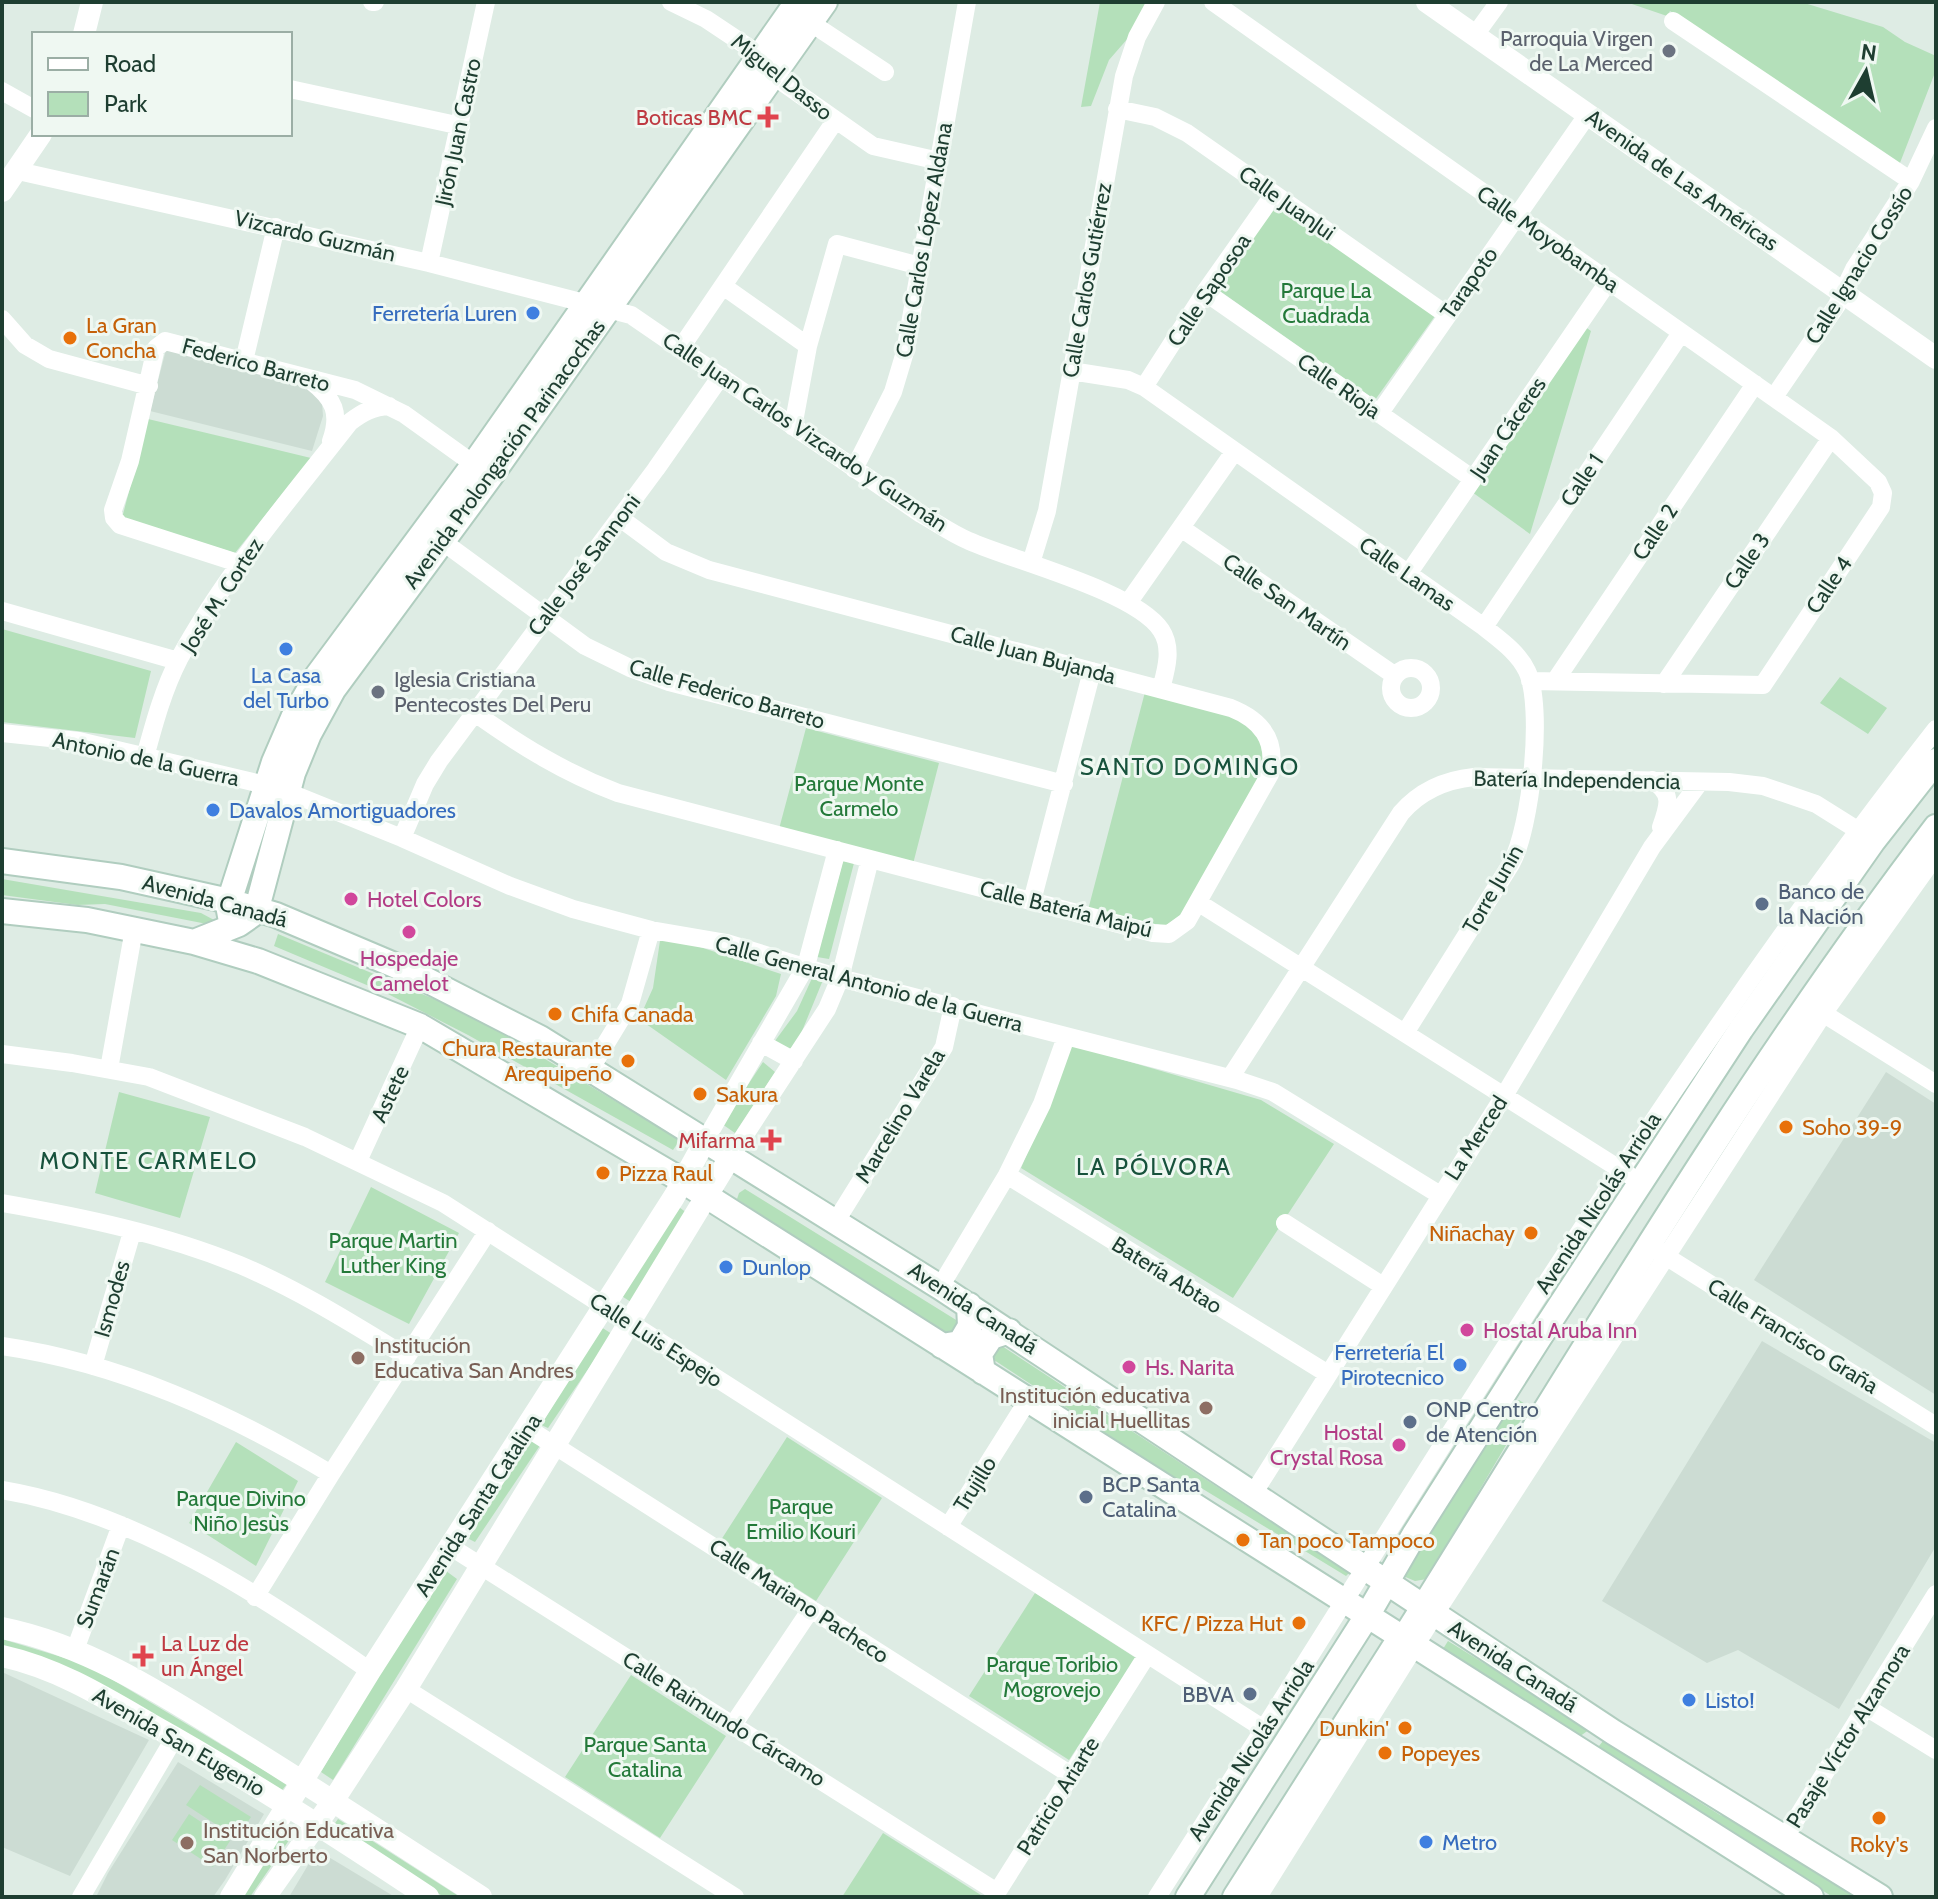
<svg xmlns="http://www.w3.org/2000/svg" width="1938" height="1899" font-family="Cabin,sans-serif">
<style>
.built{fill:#ccdcd3}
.green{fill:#b4e0ba}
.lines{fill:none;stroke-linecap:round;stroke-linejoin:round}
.secondary-casing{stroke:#b0cdbf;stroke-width:28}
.minor{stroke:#fff;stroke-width:18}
.tertiary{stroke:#fff;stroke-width:22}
.secondary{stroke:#fff;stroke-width:24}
.worship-dot{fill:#6b7280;stroke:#eff8f2;stroke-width:3}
.health-dot{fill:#e0444e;stroke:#eff8f2;stroke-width:3}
.shop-dot{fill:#3f7fe0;stroke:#eff8f2;stroke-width:3}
.food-dot{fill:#e8710a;stroke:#eff8f2;stroke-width:3}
.hotel-dot{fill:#d1479c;stroke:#eff8f2;stroke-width:3}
.service-dot{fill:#5c6f8a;stroke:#eff8f2;stroke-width:3}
.education-dot{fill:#8d6e63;stroke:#eff8f2;stroke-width:3}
.labels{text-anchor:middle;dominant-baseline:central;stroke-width:6;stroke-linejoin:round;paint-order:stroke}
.worship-label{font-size:22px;fill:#5b616d;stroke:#eff8f2;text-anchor:end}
.street-label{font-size:22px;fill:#1e3e31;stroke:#eff8f2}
.health-label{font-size:22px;fill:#be3a42;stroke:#eff8f2;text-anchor:end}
.park-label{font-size:22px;fill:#237939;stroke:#eff8f2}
.shop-label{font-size:22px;fill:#366cbe;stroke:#eff8f2;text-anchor:start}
.food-label{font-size:22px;fill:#c56008;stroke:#eff8f2;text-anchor:start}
.service-label{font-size:22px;fill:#4e5e75;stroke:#eff8f2;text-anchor:start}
.hotel-label{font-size:22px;fill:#b23c85;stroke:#eff8f2;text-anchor:start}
.education-label{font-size:22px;fill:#785e54;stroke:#eff8f2;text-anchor:start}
.neighbourhood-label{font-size:24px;letter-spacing:2px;fill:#17523c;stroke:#eff8f2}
</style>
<rect width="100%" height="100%" fill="#deece4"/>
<!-- built -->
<path class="built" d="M166,350L308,384L322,403L323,416L312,451L150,411Z
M1886,1072L1936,1104V1395L1754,1280Z
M1762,1341L1936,1443V1546L1839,1709L1738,1650L1707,1663L1602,1601Z
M2,1672L149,1740L70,1876L2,1847Z
M178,1762L264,1814L225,1880L213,1897H96L108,1873Z
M317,1850L395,1897H289Z"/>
<!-- green -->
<path class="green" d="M1100,2H1151L1129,37L1109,60L1091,106L1081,107Z
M1626,2H1801L1883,27L1905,42L1936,56V70L1898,168L1670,11L1667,16Z
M1276,205L1435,316L1375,400L1217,289Z
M1584,326L1591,331L1530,534L1472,492Z
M148,419L311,458L235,553L122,518Z
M2,629L151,671L135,738L2,722Z
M1840,677L1887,708L1868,734L1820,703Z
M1145,692L1232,716L1260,734L1264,772L1186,911L1165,926L1088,910Z
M806,728L939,763L913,864L779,829Z
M843,861L854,863L829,959L817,957Z
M2,879L201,913L214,920L207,924L105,904L77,905L2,895Z
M278,934L470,1014L680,1140L673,1150L468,1035L388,994L274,946Z
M661,934L781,974L776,996L726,1080L639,1019L653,988Z
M813,976L823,980L800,1036L787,1054L772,1045L797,1011Z
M1072,1045L1261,1100L1334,1144L1233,1298L1021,1168Z
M763,1062L775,1072L735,1133L722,1124Z
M119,1092L210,1117L180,1218L95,1193Z
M371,1187L459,1233L409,1324L325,1282Z
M745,1189L961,1323V1331L948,1336L737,1199L739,1193Z
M676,1205L687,1213L631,1302L620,1295Z
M601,1327L612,1334L548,1428L541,1425Z
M1002,1346L1349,1573L1346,1576L1193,1483L1174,1478L994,1360L995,1348Z
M1519,1400L1525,1404V1413L1427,1579L1415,1581L1403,1576L1404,1567L1509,1404Z
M787,1437L882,1498L816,1601L721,1540Z
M531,1438L541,1444L475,1542L463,1536Z
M236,1442L298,1481L256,1566L189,1523Z
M442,1568L457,1579L333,1780L321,1772Z
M1035,1593L1136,1658L1069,1760L969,1696Z
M2,1639L88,1665L287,1784L279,1794L2,1651Z
M1448,1641L1590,1729L1579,1737L1443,1649Z
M631,1675L726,1736L660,1838L565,1777Z
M1603,1741L1720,1815L1742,1821L1868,1897H1833L1595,1751Z
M200,1785L251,1817L237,1838L186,1805Z
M189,1814L230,1841L213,1867L172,1840Z
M338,1819L460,1897H444L333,1826Z
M287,1824L296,1830L250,1897H236Z
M883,1833L984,1897H842Z"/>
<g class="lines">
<!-- secondary casing -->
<g class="secondary-casing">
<path id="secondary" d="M2,861L121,877L229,901L276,915L413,973L540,1038L940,1287L1613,1732L1880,1897
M2,911L87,920L194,942L258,961L420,1026L683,1181L1811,1897
M230,916L228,905L274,762L293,718L317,676L474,464L797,2
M194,942L239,924L256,912L293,773L309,734L333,690L490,477L825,2
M942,1346L960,1343L970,1326L969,1305
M983,1372L980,1354L991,1337L1009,1331
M1188,1897L1367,1616L1414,1535L1539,1338L1741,1029L1873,841L1936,761
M1235,1897L1400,1638L1409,1630C1579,1359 1741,1082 1936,827"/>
</g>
<!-- minor -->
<path class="minor" d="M372,2H375
M671,2L706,19L760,55L772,75L873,146L939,161
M1213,2L1831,438L1878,482L1883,493L1881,507L1763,685L1530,681
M1673,21L1911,181
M811,23L885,72
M1475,35L1499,2
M290,89L461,126
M2,91L34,109
M1117,109L1155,117L1187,133L1447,315
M18,171L429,263L631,315L921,514C937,523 952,534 969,541C1014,561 1135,591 1161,630C1173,648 1166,670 1161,689
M429,263L486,2
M723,286L808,346
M1205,292L1473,479
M2,319L25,345L49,359L149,386
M680,349L835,121
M244,361L276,227
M1071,371L1128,380L1144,387L1484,627C1500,640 1518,652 1527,671C1544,707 1531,828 1511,864L1405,1033
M311,381C334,399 341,413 331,441
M1144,387L1205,292L1274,194
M1774,397L1837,305L1854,269L1911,181L1936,128
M1379,414L1588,114
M793,427L808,346L837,244L920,266
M854,469L893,392L905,352L967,2
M1181,528L1394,675
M435,536L585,646L630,668L669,682L1064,784
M238,563L120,525L114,518L113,510L130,461L156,348L165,341L355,390L404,414L482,470
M1031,563L1047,511L1124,76L1137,37L1156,2
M1408,574L1608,282
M1128,603L1234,452
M2,611L178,661
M1484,627L1681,333
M1391 688a20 20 0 1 1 40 0a20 20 0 1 1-40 0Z
M1555,681L1755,384
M1664,684L1831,438
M475,713C521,746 565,773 618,793L1153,933L1169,934L1187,921L1270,774C1277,740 1261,720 1231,708L709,570L666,552L620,518
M2,733L79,741L266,785L288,792L402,838L510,886L573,909L651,930L727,943L840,978L1237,1080L1273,1092L1440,1195
M145,757C154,724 163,690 179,659C226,573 290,499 350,422C363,412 373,407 389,406
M1652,780C1673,793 1669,805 1661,827
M402,838L425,784L439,761L656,469L721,376
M1032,901L1092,671
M1199,903L1629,1175
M1813,1007L1936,1084
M761,1043L794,1061
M2,1054L72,1063L149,1077L305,1137L443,1203L1264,1729
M591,1068L630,1004L651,930
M109,1069L134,929
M1230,1078L1401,813C1420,791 1444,780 1474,777L1729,782L1763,786L1816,804L1867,836
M706,1139L806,966L837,850
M731,1156L827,1009L840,978L870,859
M358,1161L420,1026
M1007,1175L1328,1374
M2,1203C82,1217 164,1234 240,1265C299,1290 353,1324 407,1357
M836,1221L944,1047L953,1006
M1285,1223L1383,1286
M1659,1252L1936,1426
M940,1287L1007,1175L1042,1104L1066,1037
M2,1346C120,1363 229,1413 331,1474
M93,1366L132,1232
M527,1428L1071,1775
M2,1490C134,1512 262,1595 370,1671
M1253,1494L1504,1096L1652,847L1700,782
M948,1527L1028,1400
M451,1547L997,1892
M255,1597L331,1474L488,1231
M75,1650L121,1525
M406,1689L735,1897
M1866,1707L1936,1750
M733,1725L811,1609
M1785,1837L1936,1594
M81,1897L175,1737
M994,1897L1147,1655
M1157,1897C1410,1503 1647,1098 1936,729
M1258,1897L1440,1606L1823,1014L1936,855"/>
<!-- tertiary -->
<path class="tertiary" d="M1427,2L1936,358
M84,34L92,2
M2,191L41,134
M2,1628C86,1645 159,1692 231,1737C315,1789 398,1843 481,1897
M2,1656C57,1668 104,1697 152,1725C247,1778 338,1837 428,1897
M231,1897L370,1671L674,1197L706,1139
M265,1897L333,1801L406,1689L731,1156"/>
<!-- secondary -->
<use href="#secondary" class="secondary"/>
</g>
<!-- markers -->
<g class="worship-dot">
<circle cx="1669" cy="51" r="8"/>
<circle cx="378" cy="692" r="8"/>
</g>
<g class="health-dot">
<path d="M764 105h8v8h8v8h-8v8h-8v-8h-8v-8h8z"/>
<path d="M767 1128h8v8h8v8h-8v8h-8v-8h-8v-8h8z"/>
<path d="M139 1644h8v8h8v8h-8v8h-8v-8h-8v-8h8z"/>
</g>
<g class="shop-dot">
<circle cx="533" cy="313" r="8"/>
<circle cx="286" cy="649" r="8"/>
<circle cx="213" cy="810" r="8"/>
<circle cx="726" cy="1267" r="8"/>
<circle cx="1460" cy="1365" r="8"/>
<circle cx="1689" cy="1700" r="8"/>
<circle cx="1426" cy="1842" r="8"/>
</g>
<g class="food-dot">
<circle cx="70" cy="338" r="8"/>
<circle cx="555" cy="1014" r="8"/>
<circle cx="628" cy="1061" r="8"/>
<circle cx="700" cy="1094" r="8"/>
<circle cx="1786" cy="1127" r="8"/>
<circle cx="603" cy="1173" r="8"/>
<circle cx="1531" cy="1233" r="8"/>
<circle cx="1243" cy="1540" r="8"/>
<circle cx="1299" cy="1623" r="8"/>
<circle cx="1405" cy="1728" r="8"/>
<circle cx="1385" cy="1753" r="8"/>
<circle cx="1879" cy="1818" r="8"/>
</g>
<g class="hotel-dot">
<circle cx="351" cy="899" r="8"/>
<circle cx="409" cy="932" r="8"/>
<circle cx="1467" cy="1330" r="8"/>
<circle cx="1129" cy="1367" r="8"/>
<circle cx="1399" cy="1445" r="8"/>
</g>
<g class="service-dot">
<circle cx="1762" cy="904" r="8"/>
<circle cx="1410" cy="1422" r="8"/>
<circle cx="1086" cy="1497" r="8"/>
<circle cx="1250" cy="1694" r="8"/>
</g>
<g class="education-dot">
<circle cx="358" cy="1358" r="8"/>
<circle cx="1206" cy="1408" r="8"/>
<circle cx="187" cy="1843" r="8"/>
</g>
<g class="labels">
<!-- worship labels -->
<g class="worship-label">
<text x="1653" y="38">Parroquia Virgen<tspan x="1653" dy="25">de La Merced</tspan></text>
<text x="394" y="679" text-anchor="start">Iglesia Cristiana<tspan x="394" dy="25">Pentecostes Del Peru</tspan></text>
</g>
<!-- street labels -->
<g class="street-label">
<text transform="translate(782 77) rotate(39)">Miguel Dasso</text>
<text transform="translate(458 132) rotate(-78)">Jirón Juan Castro</text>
<text transform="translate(1682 180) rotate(35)">Avenida de Las Américas</text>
<text transform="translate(1287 203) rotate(35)">Calle JuanJui</text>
<text transform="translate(315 236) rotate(13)">Vizcardo Guzmán</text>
<text transform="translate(1548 239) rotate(35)">Calle Moyobamba</text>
<text transform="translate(924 240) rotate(-80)">Calle Carlos López Aldana</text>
<text transform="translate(1859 265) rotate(-58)">Calle Ignacio Cossío</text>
<text transform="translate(1087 280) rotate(-80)">Calle Carlos Gutiérrez</text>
<text transform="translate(1469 283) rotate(-55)">Tarapoto</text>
<text transform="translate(1209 290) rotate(-56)">Calle Saposoa</text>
<text transform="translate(256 365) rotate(15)">Federico Barreto</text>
<text transform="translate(1339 386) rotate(35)">Calle Rioja</text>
<text transform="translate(1508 428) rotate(-56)">Juan Cáceres</text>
<text transform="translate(805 432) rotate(34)">Calle Juan Carlos Vizcardo y Guzmán</text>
<text transform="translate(504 454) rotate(-54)">Avenida Prolongación Parinacochas</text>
<text transform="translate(1582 480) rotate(-56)">Calle 1</text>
<text transform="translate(1655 532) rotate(-56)">Calle 2</text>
<text transform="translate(1747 561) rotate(-56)">Calle 3</text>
<text transform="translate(584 565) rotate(-53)">Calle José Sannoni</text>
<text transform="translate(1407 574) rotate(35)">Calle Lamas</text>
<text transform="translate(1829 585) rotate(-56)">Calle 4</text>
<text transform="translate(222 595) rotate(-57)">José M. Cortez</text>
<text transform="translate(1287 602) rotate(35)">Calle San Martín</text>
<text transform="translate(1033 655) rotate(15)">Calle Juan Bujanda</text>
<text transform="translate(727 694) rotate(16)">Calle Federico Barreto</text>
<text transform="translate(146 759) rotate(12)">Antonio de la Guerra</text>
<text transform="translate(1577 780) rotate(1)">Batería Independencia</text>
<text transform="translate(1493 889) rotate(-60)">Torre Junín</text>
<text transform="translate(215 901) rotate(15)">Avenida Canadá</text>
<text transform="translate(1066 909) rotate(14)">Calle Batería Maipú</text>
<text transform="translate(869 984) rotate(15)">Calle General Antonio de la Guerra</text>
<text transform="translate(390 1094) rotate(-65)">Astete</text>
<text transform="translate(900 1116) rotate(-59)">Marcelino Varela</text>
<text transform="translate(1476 1138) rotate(-57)">La Merced</text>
<text transform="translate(1598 1203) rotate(-57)">Avenida Nicolás Arriola</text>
<text transform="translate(1167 1275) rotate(32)">Batería Abtao</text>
<text transform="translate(112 1299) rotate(-74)">Ismodes</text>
<text transform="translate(973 1308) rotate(33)">Avenida Canadá</text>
<text transform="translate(1793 1336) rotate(32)">Calle Francisco Graña</text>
<text transform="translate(656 1340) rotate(33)">Calle Luis Espejo</text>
<text transform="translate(975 1484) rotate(-58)">Trujillo</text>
<text transform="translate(478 1505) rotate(-57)">Avenida Santa Catalina</text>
<text transform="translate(98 1588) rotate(-69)">Sumarán</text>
<text transform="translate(799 1601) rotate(33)">Calle Mariano Pacheco</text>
<text transform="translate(1513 1666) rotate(33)">Avenida Canadá</text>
<text transform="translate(724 1719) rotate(32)">Calle Raimundo Cárcamo</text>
<text transform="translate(1848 1736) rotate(-58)">Pasaje Víctor Alzamora</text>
<text transform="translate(179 1742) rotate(30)">Avenida San Eugenio</text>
<text transform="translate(1251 1750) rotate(-57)">Avenida Nicolás Arriola</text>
<text transform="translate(1058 1796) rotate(-58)">Patricio Ariarte</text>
</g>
<!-- health labels -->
<g class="health-label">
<text x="752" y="117">Boticas BMC</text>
<text x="755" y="1140">Mifarma</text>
<text x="161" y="1643" text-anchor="start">La Luz de<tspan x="161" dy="25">un Ángel</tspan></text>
</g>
<!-- park labels -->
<g class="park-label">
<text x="1326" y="290">Parque La<tspan x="1326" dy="25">Cuadrada</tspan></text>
<text x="859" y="783">Parque Monte<tspan x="859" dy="25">Carmelo</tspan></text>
<text x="393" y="1240">Parque Martin<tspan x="393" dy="25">Luther King</tspan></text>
<text x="241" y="1498">Parque Divino<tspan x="241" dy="25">Niño Jesùs</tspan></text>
<text x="801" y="1506">Parque<tspan x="801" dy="25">Emilio Kouri</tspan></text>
<text x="1052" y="1664">Parque Toribio<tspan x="1052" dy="25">Mogrovejo</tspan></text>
<text x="645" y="1744">Parque Santa<tspan x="645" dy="25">Catalina</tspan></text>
</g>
<!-- shop labels -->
<g class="shop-label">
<text x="517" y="313" text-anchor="end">Ferretería Luren</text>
<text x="286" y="675" text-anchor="middle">La Casa<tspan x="286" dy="25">del Turbo</tspan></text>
<text x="229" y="810">Davalos Amortiguadores</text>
<text x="742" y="1267">Dunlop</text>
<text x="1444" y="1352" text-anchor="end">Ferretería El<tspan x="1444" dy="25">Pirotecnico</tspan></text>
<text x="1705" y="1700">Listo!</text>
<text x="1442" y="1842">Metro</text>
</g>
<!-- food labels -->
<g class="food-label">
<text x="86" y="325">La Gran<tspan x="86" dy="25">Concha</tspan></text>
<text x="571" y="1014">Chifa Canada</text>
<text x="612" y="1048" text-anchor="end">Chura Restaurante<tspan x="612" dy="25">Arequipeño</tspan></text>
<text x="716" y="1094">Sakura</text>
<text x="1802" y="1127">Soho 39-9</text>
<text x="619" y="1173">Pizza Raul</text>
<text x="1515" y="1233" text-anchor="end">Niñachay</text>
<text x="1259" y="1540">Tan poco Tampoco</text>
<text x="1283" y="1623" text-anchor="end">KFC / Pizza Hut</text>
<text x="1389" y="1728" text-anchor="end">Dunkin'</text>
<text x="1401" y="1753">Popeyes</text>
<text x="1879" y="1844" text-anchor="middle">Roky's</text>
</g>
<!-- service labels -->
<g class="service-label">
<text x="1778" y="891">Banco de<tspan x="1778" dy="25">la Nación</tspan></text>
<text x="1426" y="1409">ONP Centro<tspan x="1426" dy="25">de Atención</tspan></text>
<text x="1102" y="1484">BCP Santa<tspan x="1102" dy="25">Catalina</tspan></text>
<text x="1234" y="1694" text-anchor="end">BBVA</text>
</g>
<!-- hotel labels -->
<g class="hotel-label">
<text x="367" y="899">Hotel Colors</text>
<text x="409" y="958" text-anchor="middle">Hospedaje<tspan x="409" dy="25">Camelot</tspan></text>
<text x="1483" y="1330">Hostal Aruba Inn</text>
<text x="1145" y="1367">Hs. Narita</text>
<text x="1383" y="1432" text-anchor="end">Hostal<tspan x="1383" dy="25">Crystal Rosa</tspan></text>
</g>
<!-- education labels -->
<g class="education-label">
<text x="374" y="1345">Institución<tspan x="374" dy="25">Educativa San Andres</tspan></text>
<text x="1190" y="1395" text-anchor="end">Institución educativa<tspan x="1190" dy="25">inicial Huellitas</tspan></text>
<text x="203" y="1830">Institución Educativa<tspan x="203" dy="25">San Norberto</tspan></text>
</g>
<!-- neighbourhood labels -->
<g class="neighbourhood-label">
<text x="1190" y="766">SANTO DOMINGO</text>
<text x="149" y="1160">MONTE CARMELO</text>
<text x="1154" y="1166">LA PÓLVORA</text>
</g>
</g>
<!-- border -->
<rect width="1938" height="1899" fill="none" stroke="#1e3e31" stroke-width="8"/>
<!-- legend -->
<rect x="32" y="32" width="260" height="104" fill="#eff8f2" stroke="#9baea5" stroke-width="2"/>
<rect x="48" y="58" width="40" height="12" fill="#ffffff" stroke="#9baea5" stroke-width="2"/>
<text x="104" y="72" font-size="24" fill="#1e3e31">Road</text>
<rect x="48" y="92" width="40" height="24" fill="#b4e0ba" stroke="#9baea5" stroke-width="2"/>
<text x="104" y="112" font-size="24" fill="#1e3e31">Park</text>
<!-- north arrow -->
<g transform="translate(1866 72) rotate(8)" stroke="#eff8f2" stroke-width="6" paint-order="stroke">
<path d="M0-6L14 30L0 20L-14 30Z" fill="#1e3e31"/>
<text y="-12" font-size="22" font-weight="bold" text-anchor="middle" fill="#1e3e31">N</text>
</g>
</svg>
